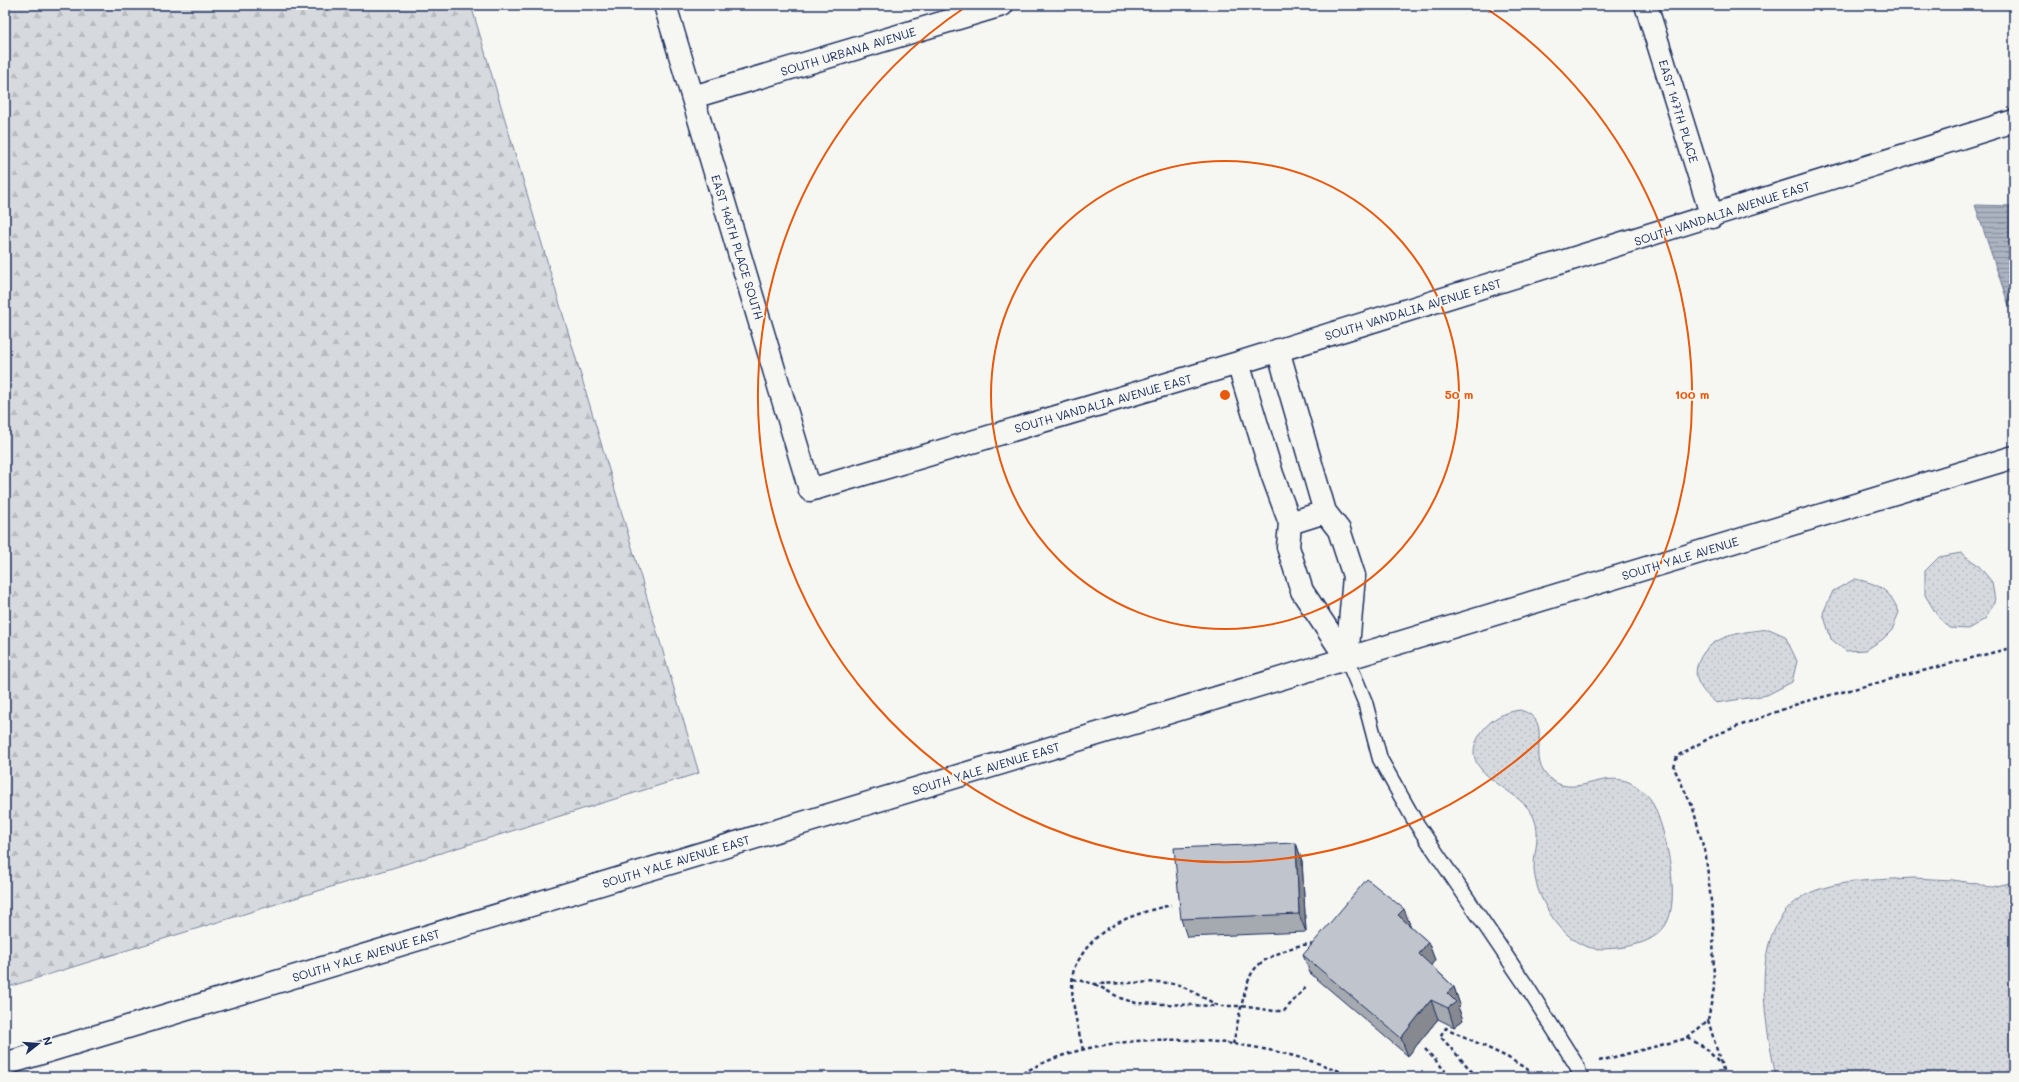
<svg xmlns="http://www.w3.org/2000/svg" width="2019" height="1082" font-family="Mali,sans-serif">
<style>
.grass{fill:url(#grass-dots);stroke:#78849e}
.forest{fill:url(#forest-firs);stroke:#78849e}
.water{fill:url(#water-rules);stroke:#717e99}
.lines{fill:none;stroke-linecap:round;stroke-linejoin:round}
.service-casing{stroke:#1b2f5e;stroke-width:17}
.minor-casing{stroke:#1b2f5e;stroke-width:25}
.tertiary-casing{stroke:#1b2f5e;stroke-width:25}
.path{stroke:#1b2f5e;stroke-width:2.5;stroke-dasharray:4 3;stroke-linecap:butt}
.service{stroke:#f6f6f2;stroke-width:14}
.minor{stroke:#f6f6f2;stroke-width:22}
.tertiary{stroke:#f6f6f2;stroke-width:22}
.wall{fill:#a5a9b0;stroke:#1b2f5e}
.shaded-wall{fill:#868990;stroke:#1b2f5e}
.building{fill:#c0c4cd;stroke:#1b2f5e}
.ring{fill:none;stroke:#e8590c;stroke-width:2}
.labels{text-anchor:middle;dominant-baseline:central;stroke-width:3.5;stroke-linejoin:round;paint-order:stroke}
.street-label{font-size:12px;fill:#1b2f5e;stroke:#f6f6f2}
.centre{fill:#e8590c;stroke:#f6f6f2;stroke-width:2}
.ring-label{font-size:12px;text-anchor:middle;font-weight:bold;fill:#e8590c;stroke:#f6f6f2;stroke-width:3.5;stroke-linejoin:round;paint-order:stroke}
</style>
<defs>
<pattern id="grass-dots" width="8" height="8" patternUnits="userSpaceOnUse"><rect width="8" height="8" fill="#d6d9dd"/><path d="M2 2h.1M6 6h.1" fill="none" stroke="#b7bbc0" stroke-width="1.8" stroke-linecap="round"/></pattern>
<pattern id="forest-firs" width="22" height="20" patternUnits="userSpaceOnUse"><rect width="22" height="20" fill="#d6d9dd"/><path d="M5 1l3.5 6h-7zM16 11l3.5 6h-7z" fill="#b7bbc0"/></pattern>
<pattern id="water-rules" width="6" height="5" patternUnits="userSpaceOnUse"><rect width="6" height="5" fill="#abb2c0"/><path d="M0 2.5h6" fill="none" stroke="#8a919f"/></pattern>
</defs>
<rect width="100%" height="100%" fill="#f6f6f2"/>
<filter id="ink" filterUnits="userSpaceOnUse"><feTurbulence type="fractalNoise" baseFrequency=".025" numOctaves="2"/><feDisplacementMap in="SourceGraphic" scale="8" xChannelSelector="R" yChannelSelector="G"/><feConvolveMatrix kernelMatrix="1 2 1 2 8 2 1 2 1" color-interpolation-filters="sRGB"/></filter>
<g filter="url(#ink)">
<!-- grass -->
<path class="grass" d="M1961,553L1978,565L1992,582L1995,601L1985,619L1968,629L1949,628L1937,615L1925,595V571L1939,557Z
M1855,579C1879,584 1889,589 1899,612L1892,630L1883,639L1866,650L1846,651L1831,639L1823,613L1833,591Z
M1769,629L1785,636L1797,661L1792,682L1767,695L1716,703C1711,698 1704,693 1701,687C1695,678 1695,669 1699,661C1710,634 1744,632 1769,629Z
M1520,710C1559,721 1521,760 1553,781C1579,798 1607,766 1636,786C1642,791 1650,796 1653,804C1666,830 1682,901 1665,926C1655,941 1634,946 1617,948C1606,949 1595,950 1585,946C1559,936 1534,895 1534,867C1534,850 1541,835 1534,818C1522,787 1452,775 1481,733C1490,719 1504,712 1520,710Z
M1913,878L1953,880L1978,884L1988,888L2014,882V1077H1776C1764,1017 1743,914 1820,889C1850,879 1883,880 1913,878Z"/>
<!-- forest -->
<path class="forest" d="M5,5H471L699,773L5,988Z"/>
<!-- water -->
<path class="water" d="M1975,205L2014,206V308L2009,306Z"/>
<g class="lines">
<!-- service casing -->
<g class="service-casing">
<path id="service" d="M1347,659L1365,702L1380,759L1416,823L1527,987L1577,1066L1580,1077"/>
</g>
<!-- minor casing -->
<g class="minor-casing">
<path id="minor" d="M665,5L810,490L1238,363L2014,121
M1646,5L1712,217
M693,97L1002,5
M1278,350L1325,512L1339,530L1354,576L1347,659
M1238,363L1272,474L1290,523L1288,547L1302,591L1347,659
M1290,523L1325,512"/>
</g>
<!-- tertiary casing -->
<g class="tertiary-casing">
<path id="tertiary" d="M5,1064L2014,457"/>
</g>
<!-- path -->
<path class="path" d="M1073,979L1095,984L1161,982L1180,985L1219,1006H1241L1274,1011H1284L1306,987
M1095,984L1120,998L1136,1003L1216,1006
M1708,1020L1725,1077
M1688,1038L1706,1048L1720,1064
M1233,1044C1237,1028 1245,980 1254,970C1261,961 1272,956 1282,952C1292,947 1304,943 1315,945
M1425,1049L1451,1077
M1083,1050C1078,1027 1068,993 1074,969C1075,965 1079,960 1081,956C1101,924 1136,913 1171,905
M1599,1061L1688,1038L1708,1020L1714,988L1713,919L1706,857L1693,808L1674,768L1677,756L1715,735L1800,703L2014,647
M1017,1077C1105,1020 1262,1035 1353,1077
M1477,1077L1440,1036L1446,1028L1507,1057L1535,1074
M1524,1077L1552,1071"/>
<!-- service -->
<use href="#service" class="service"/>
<!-- minor -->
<use href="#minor" class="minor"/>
<!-- tertiary -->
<use href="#tertiary" class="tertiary"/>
</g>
<!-- wall -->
<path class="wall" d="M1296,843L1302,861L1306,932L1187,937L1181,919Z
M1411,927L1428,942L1435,960L1431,965L1454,987L1460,1005L1458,1007L1463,1020L1454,1027L1438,1019L1408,1056L1310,973L1303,955Z"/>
<!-- shaded-wall -->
<path class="shaded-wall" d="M1296,843L1302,861L1306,932L1299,914Z
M1404,909L1411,927L1398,915Z
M1428,942L1435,960L1426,972L1419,954Z
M1454,987L1460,1005L1458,1007L1463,1020L1454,1027L1448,1008L1447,993Z
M1431,1000L1438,1019L1408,1056L1401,1038Z"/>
<!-- building -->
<path class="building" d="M1296,843L1299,914L1181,919L1174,848Z
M1367,879L1404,909L1398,915L1428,942L1419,954L1454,987L1447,993L1456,1002L1448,1008L1431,1000L1401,1038L1303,955Z"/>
</g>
<!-- distance rings -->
<g class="ring">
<circle cx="1225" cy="395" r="234"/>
<path d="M1483 6A467 467 0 1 1 967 6"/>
</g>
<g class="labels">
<!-- street labels -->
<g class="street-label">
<text transform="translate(848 51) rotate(-17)">SOUTH URBANA AVENUE</text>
<text transform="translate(1679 111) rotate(73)">EAST 147TH PLACE</text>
<text transform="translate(1722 213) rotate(-18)">SOUTH VANDALIA AVENUE EAST</text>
<text transform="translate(738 247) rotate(73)">EAST 148TH PLACE SOUTH</text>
<text transform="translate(1413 309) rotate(-17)">SOUTH VANDALIA AVENUE EAST</text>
<text transform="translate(1103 403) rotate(-16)">SOUTH VANDALIA AVENUE EAST</text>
<text transform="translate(1680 558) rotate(-17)">SOUTH YALE AVENUE</text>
<text transform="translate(986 768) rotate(-17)">SOUTH YALE AVENUE EAST</text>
<text transform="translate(676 861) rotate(-17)">SOUTH YALE AVENUE EAST</text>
<text transform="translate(366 955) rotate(-17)">SOUTH YALE AVENUE EAST</text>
</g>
</g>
<circle cx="1225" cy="395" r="6" class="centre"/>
<g class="ring-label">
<text x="1459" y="399">50 m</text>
<text x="1692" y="399">100 m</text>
</g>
<!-- margin -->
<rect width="2019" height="1082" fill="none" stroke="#f6f6f2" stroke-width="20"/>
<rect x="10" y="10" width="1999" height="1062" fill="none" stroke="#1b2f5e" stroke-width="1.5" filter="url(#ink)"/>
<!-- north arrow -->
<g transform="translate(38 1044) rotate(73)" stroke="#f6f6f2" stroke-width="3" paint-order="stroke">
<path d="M0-3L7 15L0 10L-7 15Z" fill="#1b2f5e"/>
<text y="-6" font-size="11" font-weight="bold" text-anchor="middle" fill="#1b2f5e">N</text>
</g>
</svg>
